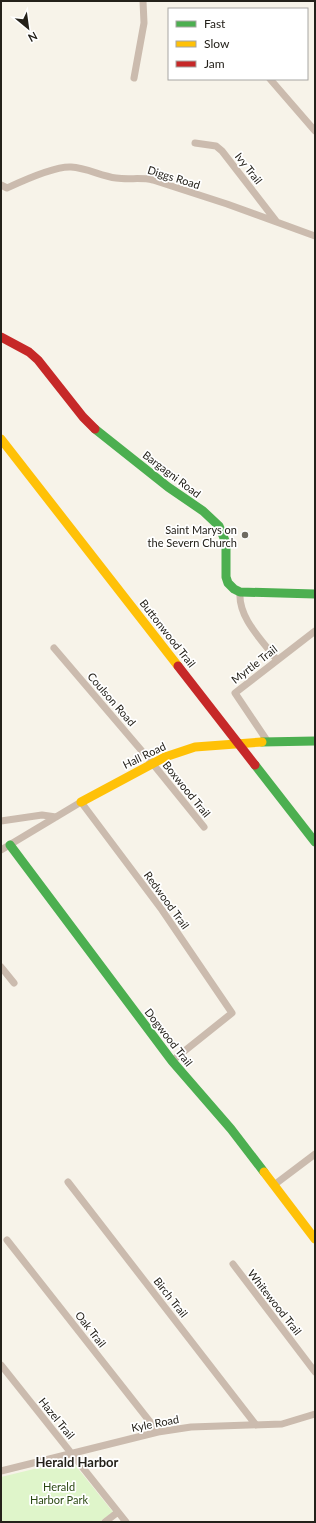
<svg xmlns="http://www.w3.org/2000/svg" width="316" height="1523" font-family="Lato,sans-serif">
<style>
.green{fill:#dff5ca}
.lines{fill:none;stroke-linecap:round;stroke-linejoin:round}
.street{stroke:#cbbbae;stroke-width:7}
.fast{stroke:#4caf50;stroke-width:9}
.slow{stroke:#ffc107;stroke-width:9}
.jam{stroke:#c62828;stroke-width:9}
.poi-dot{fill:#6e6a62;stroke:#fff;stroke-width:1.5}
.labels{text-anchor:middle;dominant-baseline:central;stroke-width:3.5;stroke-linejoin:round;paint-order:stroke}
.street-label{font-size:11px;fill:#24211a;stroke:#fff}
.poi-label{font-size:11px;fill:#24211a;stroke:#fff;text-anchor:end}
.park-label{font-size:11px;fill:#2b4913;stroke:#fff}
.quarter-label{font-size:13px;font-weight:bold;fill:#24211a;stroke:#fff}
</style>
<rect width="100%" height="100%" fill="#f7f3e9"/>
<!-- green -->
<path class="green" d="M71,1460L113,1512L99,1522H1V1477Z"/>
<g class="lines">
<!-- street -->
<path class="street" d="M134,78L144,23L143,1
M270,79L315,131
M195,143L216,146L222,151L276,221
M1,185L7,188C22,181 54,166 71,167C87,168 101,176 116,178C129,180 141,177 153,180L227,204L315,236
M240,592C238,618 262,640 277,660
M54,648L153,764L204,827
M268,742L235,693L315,631
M1,821L42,815L56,817
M1,850L81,802L162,910L232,1013L172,1061
M1,967L14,983
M68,1182L256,1425
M274,1185L315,1154
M7,1240L158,1432
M233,1264L315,1372
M1,1365L126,1522
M1,1471L158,1432L191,1427L282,1424L315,1414
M105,1522L118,1512"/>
<!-- fast -->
<path class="fast" d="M95,429L168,487L203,511L219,526L226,543V577L228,583L234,589L240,592L315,594
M262,742L315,741
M255,765L315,842
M10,845L172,1061L231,1129L264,1172"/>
<!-- slow -->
<path class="slow" d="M1,439L178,666
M81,802L165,757L195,747L262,742
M264,1172L315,1239"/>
<!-- jam -->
<path class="jam" d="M1,337L29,352L38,360L83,417L95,429
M178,666L255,765"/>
</g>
<!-- markers -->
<circle class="poi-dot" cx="245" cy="535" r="4"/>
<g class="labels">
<!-- street labels -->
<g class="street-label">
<text transform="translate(249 168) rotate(52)">Ivy Trail</text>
<text transform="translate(174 177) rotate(17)">Diggs Road</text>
<text transform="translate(172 474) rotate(37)">Bargagni Road</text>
<text transform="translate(168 633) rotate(52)">Buttonwood Trail</text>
<text transform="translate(254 664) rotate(-38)">Myrtle Trail</text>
<text transform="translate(112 699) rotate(49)">Coulson Road</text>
<text transform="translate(144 755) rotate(-26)">Hall Road</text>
<text transform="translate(187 789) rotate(51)">Boxwood Trail</text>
<text transform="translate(167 900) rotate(54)">Redwood Trail</text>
<text transform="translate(169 1037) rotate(52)">Dogwood Trail</text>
<text transform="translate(171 1297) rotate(52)">Birch Trail</text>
<text transform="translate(275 1302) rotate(52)">Whitewood Trail</text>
<text transform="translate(91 1329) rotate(52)">Oak Trail</text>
<text transform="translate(57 1418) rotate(51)">Hazel Trail</text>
<text transform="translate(155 1423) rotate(-11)">Kyle Road</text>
</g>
<!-- poi labels -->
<g class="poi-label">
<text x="237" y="529">Saint Marys on<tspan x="237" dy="13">the Severn Church</tspan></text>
</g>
<!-- park labels -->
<g class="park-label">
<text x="59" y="1486">Herald<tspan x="59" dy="13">Harbor Park</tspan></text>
</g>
<!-- quarter labels -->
<g class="quarter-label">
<text x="77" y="1462">Herald Harbor</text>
</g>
</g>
<!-- border -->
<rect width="316" height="1523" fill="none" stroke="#24211a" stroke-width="4"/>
<!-- legend -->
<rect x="168" y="8" width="140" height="72" fill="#ffffff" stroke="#a7a6a3"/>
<rect x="176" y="21" width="20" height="6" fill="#4caf50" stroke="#a7a6a3"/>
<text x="204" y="28" font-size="12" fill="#24211a">Fast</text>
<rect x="176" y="41" width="20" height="6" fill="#ffc107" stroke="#a7a6a3"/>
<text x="204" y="48" font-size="12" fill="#24211a">Slow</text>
<rect x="176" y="61" width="20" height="6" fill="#c62828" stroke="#a7a6a3"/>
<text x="204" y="68" font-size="12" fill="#24211a">Jam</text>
<!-- north arrow -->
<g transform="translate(28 28) rotate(151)" stroke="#ffffff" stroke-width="3" paint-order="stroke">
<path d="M0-3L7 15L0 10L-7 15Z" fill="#24211a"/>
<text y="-6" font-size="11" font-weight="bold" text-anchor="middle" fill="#24211a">N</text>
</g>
</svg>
